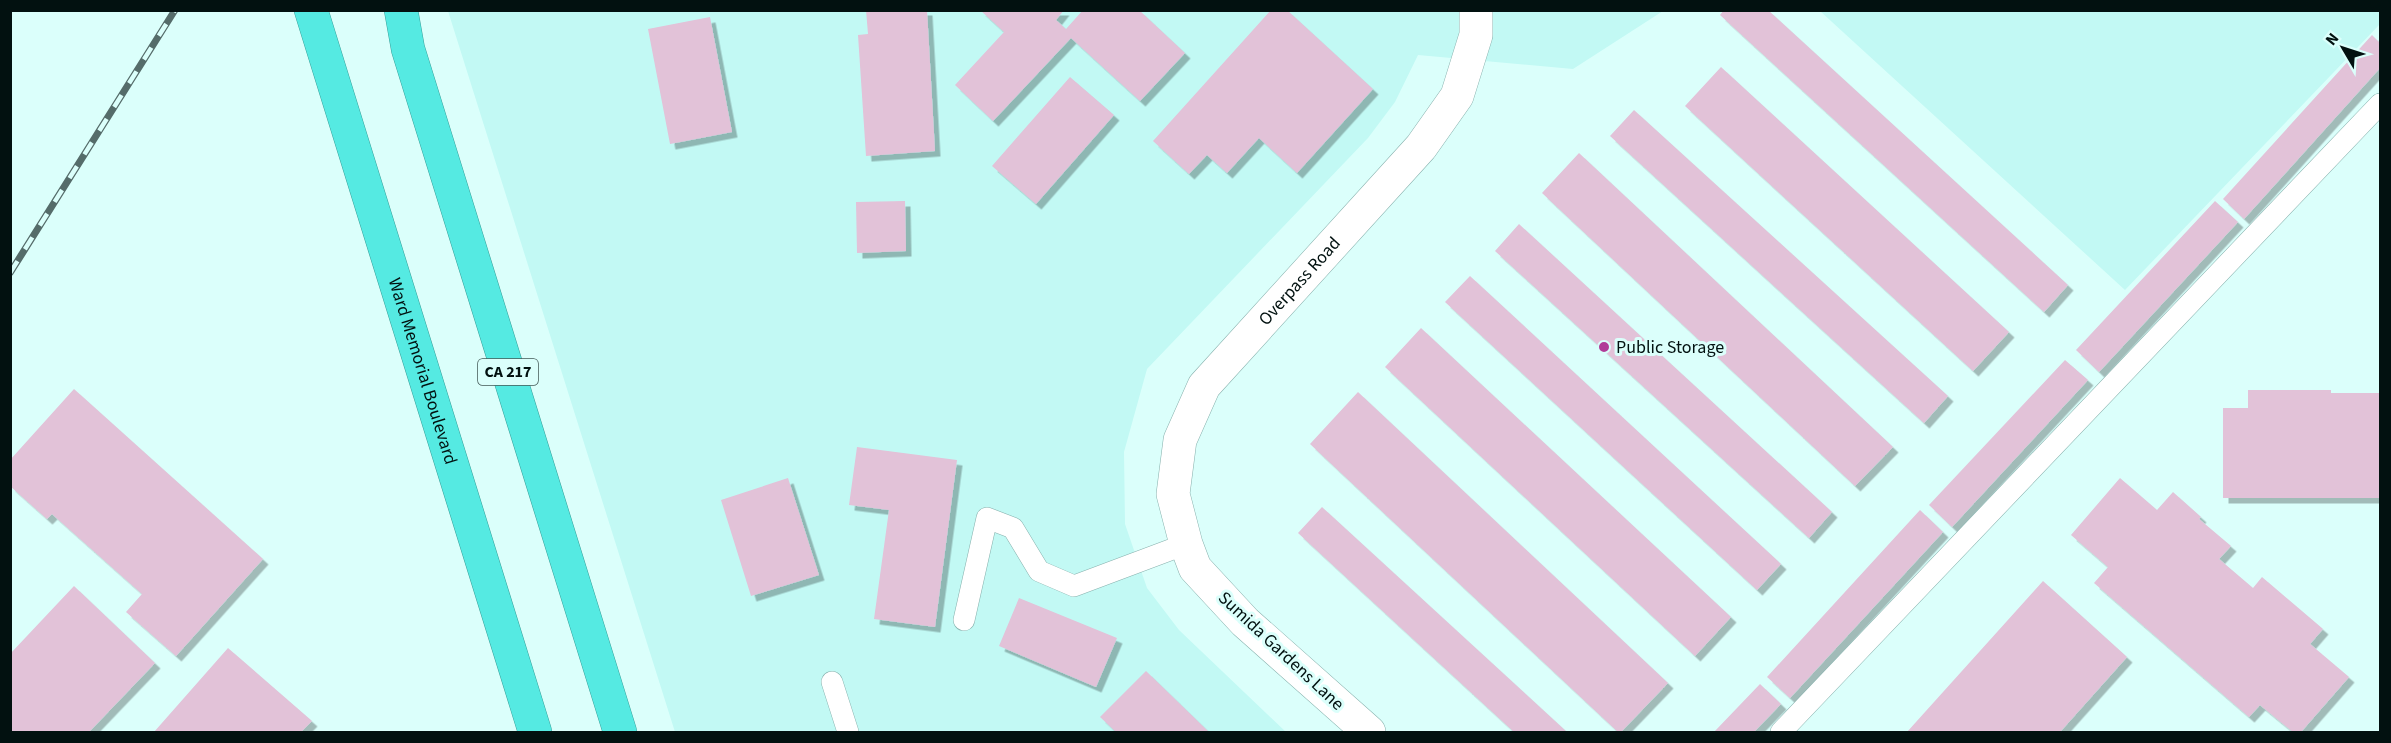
<svg xmlns="http://www.w3.org/2000/svg" width="2391" height="743" font-family="'Source Sans 3',sans-serif">
<style>
.built{fill:#c2f9f4}
.building{fill:#e2c2d8;filter:url(#shadow)}
.lines{fill:none;stroke-linecap:round;stroke-linejoin:round}
.lane-casing{stroke:#87b1ad;stroke-width:22}
.street-casing{stroke:#87b1ad;stroke-width:34}
.highway-casing{stroke:#389e98;stroke-width:34}
.lane{stroke:#fff;stroke-width:21}
.street{stroke:#fff;stroke-width:33}
.highway{stroke:#55eae2;stroke-width:33}
.rail-casing{stroke:#556c6a;stroke-width:7}
.rail{stroke:#dbfffb;stroke-width:4.5;stroke-dasharray:14;stroke-linecap:butt}
.poi-dot{fill:#b03d98;stroke:#dbfffb;stroke-width:2}
.labels{text-anchor:middle;dominant-baseline:central;stroke-width:6;stroke-linejoin:round;paint-order:stroke}
.shield{fill:#dbfffb;stroke:#435856;stroke-width:1.5}
.shield-label{font-size:16px;font-weight:bold;fill:#021110}
.street-label{font-size:18px;fill:#021110;stroke:#dbfffb}
.poi-label{font-size:18px;fill:#021110;stroke:#dbfffb;text-anchor:start}
</style>
<defs>
<filter id="shadow"><feDropShadow dx="5.5" dy="5.5" stdDeviation="0" flood-color="#0004"/></filter>
</defs>
<rect width="100%" height="100%" fill="#dbfffb"/>
<!-- built -->
<path class="built" d="M2380,10V24L2125,290L1820,11Z
M448,11H1663L1573,69L1418,55L1395,102L1368,138L1147,369L1124,452L1125,524L1147,588L1179,630L1286,732H675Z"/>
<!-- building -->
<path class="building" d="M866,10H927L935,151L866,156L858,35L868,34Z
M980,10H1064L1056,20L1066,29L1083,10H1139L1185,53L1140,101L1071,38L993,121L955,85L1004,32Z
M1271,10H1287L1373,89L1297,173L1259,138L1227,173L1207,155L1189,174L1153,141Z
M1724,10H1768L2068,285L2044,312L1720,15Z
M710,17L732,132L670,144L648,29Z
M2372,35L2380,43V68L2244,219L2223,199Z
M1721,67L2009,332L1973,371L1685,106Z
M1070,77L1114,115L1036,204L992,166Z
M1634,110L1948,396L1924,423L1610,136Z
M1579,153L1893,447L1855,486L1542,193Z
M905,201L906,251L857,253L856,202Z
M2215,201L2238,222L2099,372L2076,350Z
M1519,224L1832,512L1809,538L1495,251Z
M1470,276L1781,564L1757,590L1445,302Z
M1421,328L1731,617L1695,656L1385,367Z
M2065,360L2088,380L1952,527L1929,505Z
M74,389L263,559L176,656L126,612L142,594L52,514L47,519L10,486V460Z
M2248,390H2331V393H2380V498H2223V408H2248Z
M1358,392L1668,683L1621,732H1618L1310,444Z
M857,447L957,460L935,627L874,619L889,510L849,505Z
M788,478L819,575L751,596L721,500Z
M2120,478L2157,510L2173,492L2201,517L2199,519L2231,546L2219,559L2253,588L2262,577L2323,629L2310,644L2349,677L2301,732H2293L2260,705L2249,717L2094,583L2108,567L2071,535Z
M1322,507L1567,732H1514L1298,533Z
M1920,510L1943,532L1790,698L1767,677Z
M2043,581L2127,657L2060,732H1907Z
M74,586L155,663L89,732H10V654Z
M1019,598L1117,638L1096,687L999,646Z
M228,648L312,721L301,732H154Z
M1146,671L1209,732H1116L1100,717Z
M1760,684L1781,704L1754,732H1714Z"/>
<g class="lines">
<!-- lane casing -->
<g class="lane-casing">
<path id="lane" d="M964,620L987,518L1013,528L1039,571L1074,586L1186,544
M832,682L848,732
M1781,732L2380,104"/>
</g>
<!-- street casing -->
<g class="street-casing">
<g id="street">
<path id="s1" d="M1369,732L1245,622L1195,568L1186,544L1173,494L1180,440L1204,386L1421,147L1457,96L1476,35V10"/>
</g>
</g>
<!-- highway casing -->
<g class="highway-casing">
<g id="highway">
<path id="s2" d="M311,10L535,732"/>
<path d="M401,10L408,49L620,732"/>
</g>
</g>
<!-- lane -->
<use href="#lane" class="lane"/>
<!-- street -->
<use href="#street" class="street"/>
<!-- highway -->
<use href="#highway" class="highway"/>
<!-- rail casing -->
<g class="rail-casing">
<path id="rail" d="M10,273L175,10"/>
</g>
<!-- rail -->
<use href="#rail" class="rail"/>
</g>
<!-- markers -->
<circle class="poi-dot" cx="1604" cy="347" r="6"/>
<g class="labels">
<!-- shield labels -->
<rect class="shield" x="478" y="359" width="60" height="26" rx="4.5"/>
<g class="shield-label">
<text x="508" y="372">CA 217</text>
</g>
<!-- street labels -->
<g class="street-label">
<text stroke="none"><textPath href="#s1" startOffset="572">Overpass Road</textPath></text>
<text stroke="none"><textPath href="#s2" startOffset="378">Ward Memorial Boulevard</textPath></text>
<text transform="translate(1281 651) rotate(43)">Sumida Gardens Lane</text>
</g>
<!-- poi labels -->
<g class="poi-label">
<text x="1616" y="347">Public Storage</text>
</g>
</g>
<!-- border -->
<rect width="2391" height="743" fill="none" stroke="#021110" stroke-width="24"/>
<!-- north arrow -->
<g transform="translate(2343 48) rotate(309)" stroke="#dbfffb" stroke-width="4.5" paint-order="stroke">
<path d="M0-4.5L10 22L0 15L-10 22Z" fill="#021110"/>
<text y="-9" font-size="16" font-weight="bold" text-anchor="middle" fill="#021110">N</text>
</g>
</svg>
